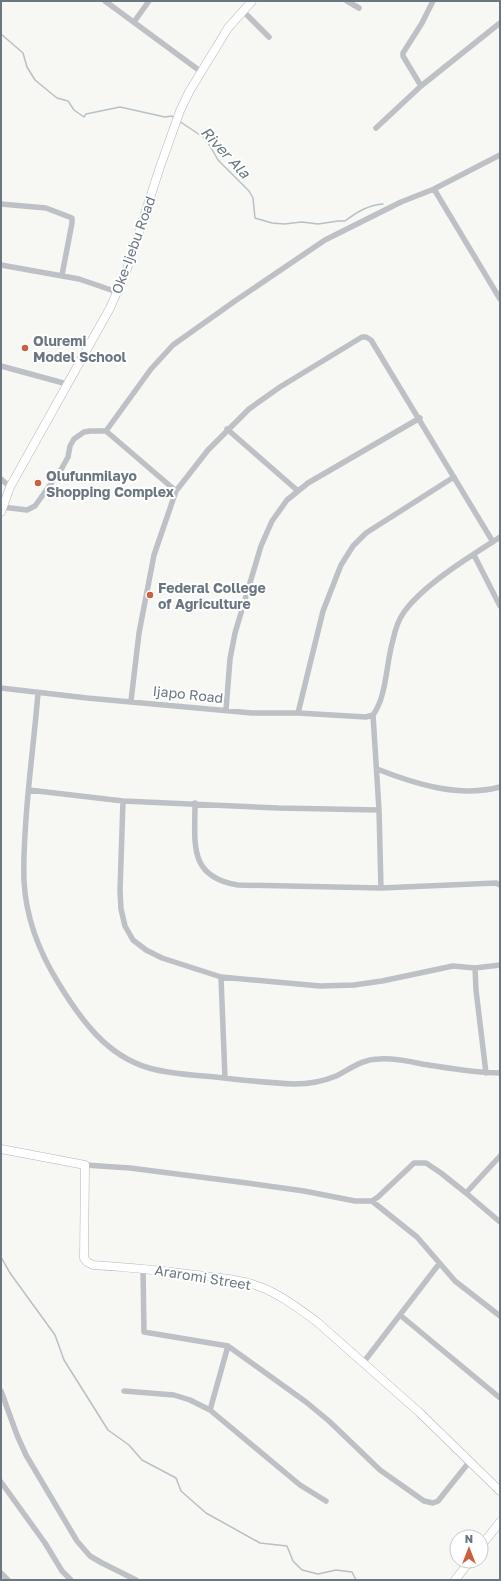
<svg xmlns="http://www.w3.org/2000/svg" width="501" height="1581" font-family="'Golos Text',sans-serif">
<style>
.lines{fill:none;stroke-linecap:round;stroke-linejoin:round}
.stream{stroke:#b7c1c5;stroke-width:1.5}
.secondary-casing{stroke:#b2b6ba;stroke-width:9}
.street{stroke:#bdc0c4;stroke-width:5.5}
.secondary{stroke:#fff;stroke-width:8}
.poi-dot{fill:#cc5f3f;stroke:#fff;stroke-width:1.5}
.labels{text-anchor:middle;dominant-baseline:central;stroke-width:4;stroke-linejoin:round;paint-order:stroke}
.street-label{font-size:14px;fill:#6a7781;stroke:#fff}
.poi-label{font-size:14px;font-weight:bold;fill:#6a7781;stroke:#fff;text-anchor:start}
.water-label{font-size:15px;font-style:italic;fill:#66777d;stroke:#fff}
</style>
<rect width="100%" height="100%" fill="#f7f7f4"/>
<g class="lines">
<!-- stream -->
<path class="stream" d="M1,34L23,53L27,67L35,80L57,98L68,101L74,110L84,117L86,114L120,107L165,117L172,116L174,118
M179,121L203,137L210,146L218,160L249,191L253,198L255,218L272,223L284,224L302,222L318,224L338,221H345C357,212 368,205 383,204
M1,1257L10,1273L55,1335L64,1360L108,1430L129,1445L142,1460L176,1478L181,1491L206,1513L260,1543L287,1546L293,1561L302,1570L318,1574L336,1570L352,1572L356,1580"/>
<!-- secondary casing -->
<g class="secondary-casing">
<path id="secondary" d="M1,512L10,487L110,308L117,292L126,272L160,167L180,111L189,92L228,28L252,1
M1,1149L85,1165L84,1258L87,1262L93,1265C125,1267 156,1270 188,1274C211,1277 236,1278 258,1286C278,1293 298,1308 316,1321L420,1413L500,1491
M481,1546L500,1522
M455,1580L470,1561"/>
</g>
<!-- street -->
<path class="street" d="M105,1L200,71
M347,1L359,8
M244,12L269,37
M134,22L149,1
M421,86L403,56V53L422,23L433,1
M376,128L421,86L500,23
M434,189L500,299
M1,204L46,208L72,218V223L62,275
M1,265L79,279L117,292
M1,366L67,384
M227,429L298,491
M106,431L151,369L173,345L235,301L325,240L401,202L434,189L500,155
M1,479L10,487
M2,507L27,510L35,506L62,468L68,457L70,446L74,439L84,432L90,431H106L176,491
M474,555L500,606
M1,688L87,698L252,713H298L366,717L373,715
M38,693C35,731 30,768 27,806C25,831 23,856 24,881C26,919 39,952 59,984C81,1020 107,1056 149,1068C170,1074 193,1075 215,1077C241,1080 267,1083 294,1084C308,1084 322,1082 336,1076C350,1069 362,1059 379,1059C393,1058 408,1061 422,1064C448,1068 474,1073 500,1073
M131,701L139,633L154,555L176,491L208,450L249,409L280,387L362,337H366L371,340L493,542
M226,710L230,659L235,633L261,546L272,521L287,500L308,483L420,418
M298,713L323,611L341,565L353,546L366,533L454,477
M377,769C415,784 459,798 500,787
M29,790L123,801L278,808L379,810L381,888
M123,801L120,891L121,909L125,926L133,940L146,950L162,958L221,977L320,986L354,985L382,981L453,966L475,968
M195,803C195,844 188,877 238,885L381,888L496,883L500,885
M379,810L373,715C387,696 386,663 393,640C395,630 399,619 404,612C424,584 471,556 500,537
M221,977L225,1078
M486,1073L476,990L475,968L500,965
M85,1165L130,1168L247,1183L304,1191L355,1201H372L378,1197L414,1163H426L441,1173L466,1193L500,1222
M466,1193L500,1156
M372,1201L417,1237L455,1281L500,1316
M143,1268L144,1332L228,1346L306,1402L329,1421L380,1470L424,1501L433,1503L438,1501L470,1461
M400,1315L500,1398
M228,1346L210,1410L300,1485L326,1501
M363,1363L439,1264
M1,1391L17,1435L26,1455L77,1541L90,1556L102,1563L136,1580
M124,1391L174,1395L190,1400L210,1410
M1,1482L45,1543L62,1571L71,1580
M1,1573L8,1580"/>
<!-- secondary -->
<use href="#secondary" class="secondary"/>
</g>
<!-- markers -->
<g class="poi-dot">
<circle cx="25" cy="348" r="4"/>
<circle cx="38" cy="483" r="4"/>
<circle cx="150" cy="595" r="4"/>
</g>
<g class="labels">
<!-- street labels -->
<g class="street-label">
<text transform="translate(133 245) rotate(-70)">Oke-Ijebu Road</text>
<text transform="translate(188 694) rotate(6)">Ijapo Road</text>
<text transform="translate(203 1277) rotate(9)">Araromi Street</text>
</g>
<!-- poi labels -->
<g class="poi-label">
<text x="33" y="340">Oluremi<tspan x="33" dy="16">Model School</tspan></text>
<text x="46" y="475">Olufunmilayo<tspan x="46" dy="16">Shopping Complex</tspan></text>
<text x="158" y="587">Federal College<tspan x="158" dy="16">of Agriculture</tspan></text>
</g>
<!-- water labels -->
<g class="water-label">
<text transform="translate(226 152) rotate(47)">River Ala</text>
</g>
</g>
<!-- border -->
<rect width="501" height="1581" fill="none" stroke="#6a7781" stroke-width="4"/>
<!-- north arrow -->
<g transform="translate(469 1549)"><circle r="19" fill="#ffffff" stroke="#c3c9cd"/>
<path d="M0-3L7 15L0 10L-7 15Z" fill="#cc5f3f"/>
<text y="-6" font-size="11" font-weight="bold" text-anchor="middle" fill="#6a7781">N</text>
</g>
</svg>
